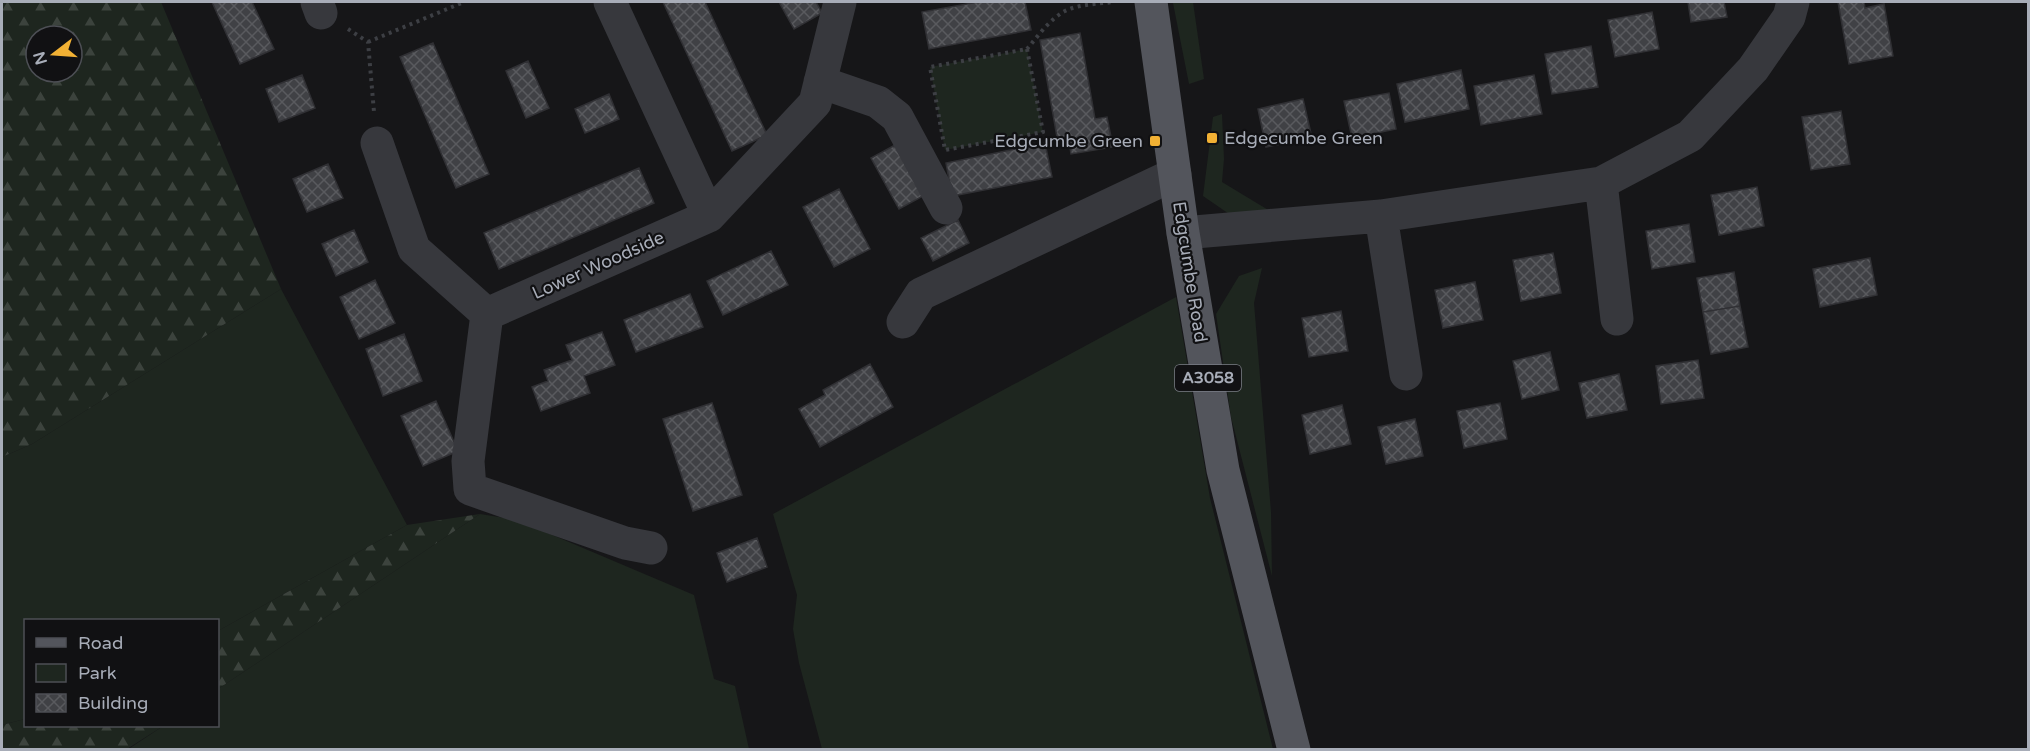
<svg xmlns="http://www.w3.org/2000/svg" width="2030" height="751" font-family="'Varela Round',sans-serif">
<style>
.green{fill:#1e261f}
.forest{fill:url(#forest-firs);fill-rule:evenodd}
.building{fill:url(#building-cross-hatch);stroke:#303034;stroke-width:1.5}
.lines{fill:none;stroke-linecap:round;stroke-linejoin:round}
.path{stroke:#3d3f44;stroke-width:4;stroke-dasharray:3 4.5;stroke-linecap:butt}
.minor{stroke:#37383d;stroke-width:33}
.major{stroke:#53555c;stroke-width:33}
.poi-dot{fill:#f2b134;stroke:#111113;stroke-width:2}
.labels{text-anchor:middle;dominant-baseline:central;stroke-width:4.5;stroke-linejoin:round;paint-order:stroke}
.shield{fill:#111113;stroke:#7b7e86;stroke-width:1.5}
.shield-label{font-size:16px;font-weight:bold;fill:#a8adb8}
.poi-label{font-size:18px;fill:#a8adb8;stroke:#111113;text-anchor:start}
.street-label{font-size:18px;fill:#a8adb8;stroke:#111113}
</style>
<defs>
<pattern id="forest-firs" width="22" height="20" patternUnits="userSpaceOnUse" patternTransform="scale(1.5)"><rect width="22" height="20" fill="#1e261f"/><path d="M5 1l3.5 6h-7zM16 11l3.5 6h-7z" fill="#3c433d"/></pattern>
<pattern id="building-cross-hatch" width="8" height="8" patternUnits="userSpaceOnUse" patternTransform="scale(1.5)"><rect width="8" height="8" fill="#404145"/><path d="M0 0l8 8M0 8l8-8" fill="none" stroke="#595a5e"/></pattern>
</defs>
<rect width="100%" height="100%" fill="#161618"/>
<!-- green -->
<path class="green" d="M1177,2H1193L1204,79L1189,84L1173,3Z
M1027,49L1043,132L945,150L930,67Z
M1222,114L1224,159L1222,182L1278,216L1235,218L1203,196L1213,117Z
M1262,268L1254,303L1271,512L1272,576L1231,417L1216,314L1239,276Z
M281,289L407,525L218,631V620H26L25,719L2,725V457L32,444Z
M1176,297L1210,498L1273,749H822L799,663L793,629L797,595L773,514Z
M480,514L517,520L694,595L714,679L735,686L749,749L127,750L163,726H218V689Z"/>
<!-- forest -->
<path class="forest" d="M2,2H161L281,289L32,444L2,457ZM36,36H72V72H36Z
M480,514L218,689V631L407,525Z
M25,719L26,726H163L127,749H2V725Z"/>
<!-- building -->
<path class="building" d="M212,2H252L274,49L240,64Z
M663,2H705L767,135L732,151Z
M779,2H816L822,13L794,29Z
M978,2H1025L1031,30L929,49L922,12Z
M1688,2H1724L1727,17L1691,22Z
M1838,2H1864L1865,8L1884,4L1893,56L1849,64Z
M1652,12L1659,49L1615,57L1608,20Z
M1080,33L1095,119L1107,117L1113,147L1071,154L1069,141L1058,143L1040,40Z
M433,43L489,174L456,188L400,57Z
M1591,46L1598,87L1552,94L1545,54Z
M528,61L549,108L526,118L506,71Z
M1461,70L1469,109L1405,122L1397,84Z
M302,75L315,108L279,122L266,89Z
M1534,75L1542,114L1481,125L1474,86Z
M1389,93L1396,129L1352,138L1344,101Z
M609,94L619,119L585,133L575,109Z
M1303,99L1312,138L1266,147L1258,109Z
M1841,111L1850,164L1811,170L1802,117Z
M1045,143L1052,177L952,196L946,163Z
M895,145L923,196L899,209L871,158Z
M328,164L343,198L307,212L293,179Z
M639,168L654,203L499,269L484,233Z
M1757,187L1764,226L1719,235L1711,195Z
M839,189L870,249L834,267L803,207Z
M958,220L969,243L933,261L921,238Z
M1689,224L1695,262L1652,269L1646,231Z
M354,230L368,262L336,276L322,244Z
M771,251L788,285L723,315L707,281Z
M1553,253L1561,293L1521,301L1513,260Z
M1870,258L1877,295L1820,307L1813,269Z
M1734,272L1740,306L1703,312L1697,278Z
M375,280L395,323L359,339L340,297Z
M1475,282L1483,320L1443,328L1435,290Z
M690,294L703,327L636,352L624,320Z
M1740,306L1748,347L1711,354L1703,312Z
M1341,311L1348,351L1309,357L1302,318Z
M602,332L615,365L584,376L590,393L541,411L532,387L548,381L544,370L572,360L566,345Z
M404,334L422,381L383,396L366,349Z
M1550,352L1559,390L1522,399L1513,361Z
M1698,360L1704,398L1661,404L1656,366Z
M870,364L893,407L820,447L799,409L825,395L823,390Z
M1619,374L1627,410L1587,418L1579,383Z
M436,401L458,451L423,466L401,416Z
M712,403L742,495L693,511L663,419Z
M1500,403L1507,439L1464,448L1457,411Z
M1342,405L1351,444L1310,454L1302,415Z
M1415,419L1423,456L1386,464L1378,427Z
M757,538L767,567L727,582L717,553Z"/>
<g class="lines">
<!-- path -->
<path class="path" d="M348,29L368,42L374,112
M368,42L464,2
M1027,49L1043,132L945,150L930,67Z
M1027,49C1038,36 1050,19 1065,11C1079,4 1098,4 1113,2"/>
<!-- minor -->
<path class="minor" d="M317,2L321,13
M610,2L709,216
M820,82L878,102L897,117L946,208
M377,143L414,249L487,314L709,216L815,103L840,2
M1601,183L1617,319
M1381,216L1406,374
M1183,233L1381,216L1601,183L1690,136L1753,69L1789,17L1793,2
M487,314L468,461L470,489L625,543L651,548
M903,322L921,294L1175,174"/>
<!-- major -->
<path class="major" d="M1151,2L1183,233L1223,470L1294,750"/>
</g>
<!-- markers -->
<g class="poi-dot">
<rect x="1206" y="132" width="12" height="12" rx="3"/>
<rect x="1149" y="135" width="12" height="12" rx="3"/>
</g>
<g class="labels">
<!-- shield labels -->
<rect class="shield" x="1175" y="365" width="66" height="26" rx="4.5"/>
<g class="shield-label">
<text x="1208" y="378">A3058</text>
</g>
<!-- poi labels -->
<g class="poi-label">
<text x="1224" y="138">Edgecumbe Green</text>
<text x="1143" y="141" text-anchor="end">Edgcumbe Green</text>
</g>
<!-- street labels -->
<g class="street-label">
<text transform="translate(598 265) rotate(-24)">Lower Woodside</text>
<text transform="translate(1190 272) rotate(81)">Edgcumbe Road</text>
</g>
</g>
<!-- border -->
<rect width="2030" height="751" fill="none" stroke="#a8adb8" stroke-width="6"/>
<!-- legend -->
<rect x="24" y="619" width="195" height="108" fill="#111113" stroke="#4d4f55" stroke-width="1.5"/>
<rect x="36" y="638" width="30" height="9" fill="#53555c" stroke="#4d4f55" stroke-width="1.5"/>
<text x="78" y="649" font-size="18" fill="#a8adb8">Road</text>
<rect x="36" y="664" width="30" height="18" fill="#1e261f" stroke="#4d4f55" stroke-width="1.5"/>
<text x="78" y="679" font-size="18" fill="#a8adb8">Park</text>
<rect x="36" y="694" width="30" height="18" fill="url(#building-cross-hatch)" stroke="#4d4f55" stroke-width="1.5"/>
<text x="78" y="709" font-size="18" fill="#a8adb8">Building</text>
<!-- north arrow -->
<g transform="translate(54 54) rotate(253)"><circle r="28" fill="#111113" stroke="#4d4f55" stroke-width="1.5"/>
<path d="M0-4.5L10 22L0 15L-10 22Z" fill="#f2b134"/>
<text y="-9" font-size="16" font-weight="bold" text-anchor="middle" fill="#a8adb8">N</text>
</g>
</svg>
